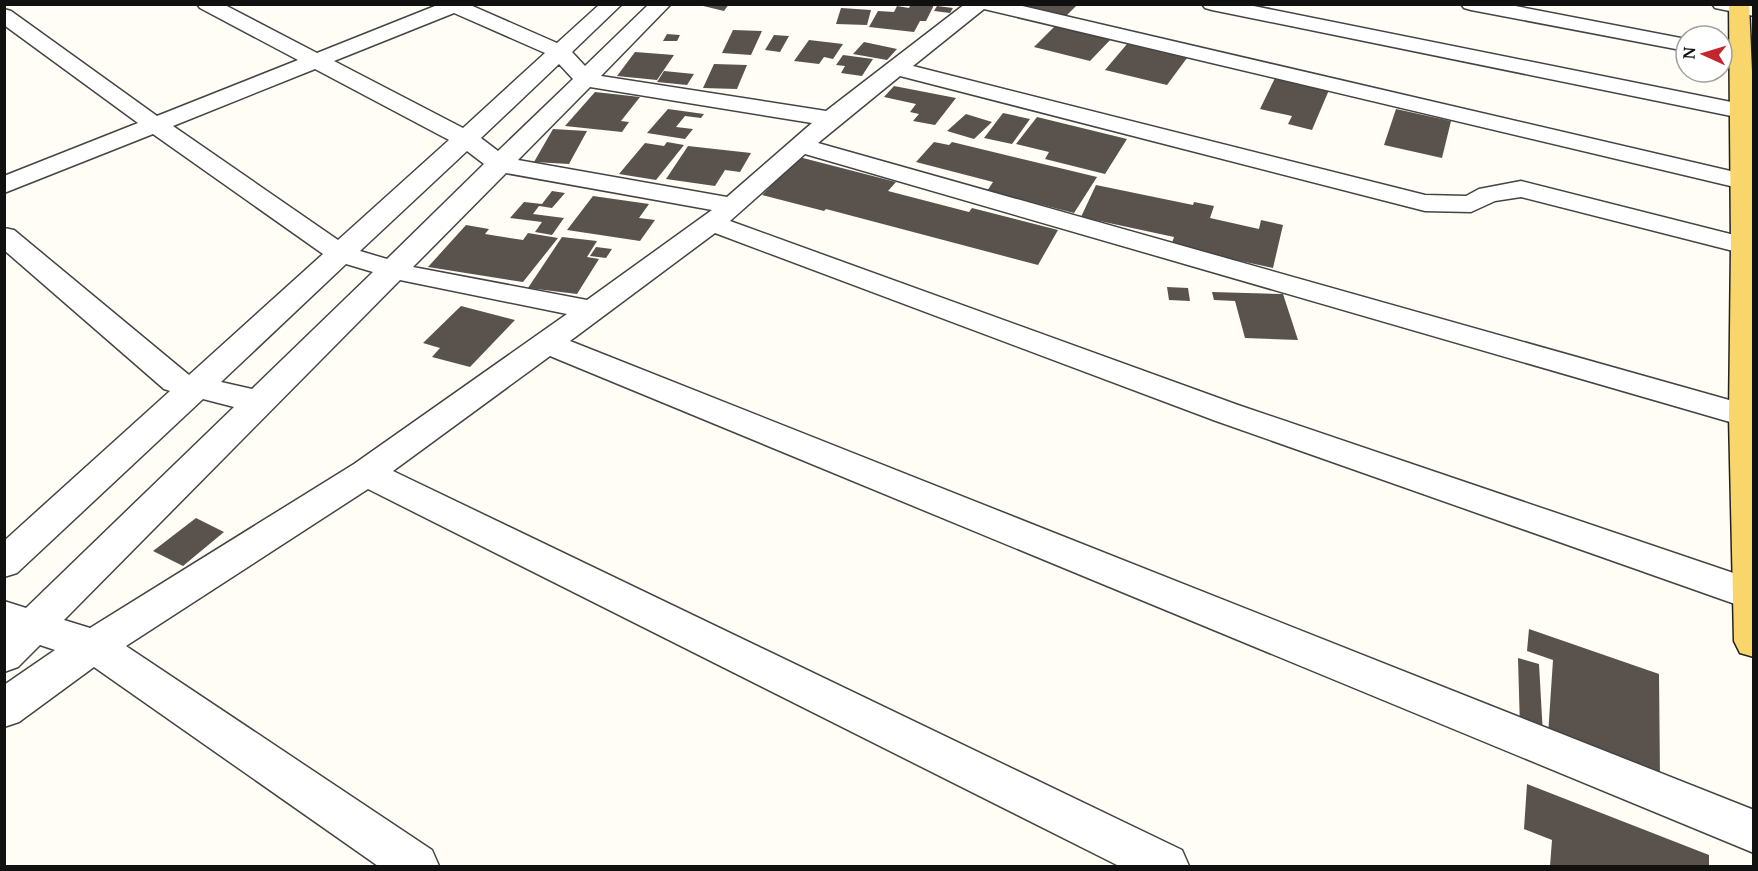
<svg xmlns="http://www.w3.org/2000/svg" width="1758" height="871" font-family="'Noto Serif',serif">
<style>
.building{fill:#5a524d}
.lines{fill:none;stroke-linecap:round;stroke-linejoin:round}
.minor-casing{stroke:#444;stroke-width:3}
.major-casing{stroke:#222;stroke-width:3}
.minor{fill:#fff;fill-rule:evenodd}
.major{fill:#f9d66b;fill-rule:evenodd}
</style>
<rect width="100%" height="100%" fill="#fffdf5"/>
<!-- building -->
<path class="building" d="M695,4H729L724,11Z
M911,4L934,5L926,21H920L914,32L869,27L878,11L894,12L897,6L909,8Z
M1013,4H1078L1065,17Z
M937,6L953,8L950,13L934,11Z
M841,8L871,10L867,25L836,24Z
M1056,25L1112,38L1090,61L1034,47Z
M733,30L762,31L751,55L722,53Z
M667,34L680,35L677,41H663Z
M774,35L789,36L780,52L765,50Z
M809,40L843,44L833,59L824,57L819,64L794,61Z
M864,42L897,49L887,60L853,54Z
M1127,44L1187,58L1167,85L1105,70Z
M635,52L674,55L657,80L617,76Z
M843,55L873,59L862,76L841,73L845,66L836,65Z
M714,64L747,65L737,89L703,88Z
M664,71L694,74L687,85L657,82Z
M1275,78L1329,90L1312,130L1288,124L1292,116L1260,109Z
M894,86L956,98L935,125L913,121L919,114L910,112L916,104L884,97Z
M595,92L640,97L621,121L629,122L622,132L565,126Z
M668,109L704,114L701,118L685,116L676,127L693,129L685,139L647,133Z
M1396,109L1451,121L1442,158L1384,145Z
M1003,113L1030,119L1012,144L984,138Z
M966,114L992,122L974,139L947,131Z
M1037,117L1127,139L1105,174L1045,159L1049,152L1016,144Z
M553,129L587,131L569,164L534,162Z
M667,142L684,145L656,180L619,174L645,143L664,146Z
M934,142L949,145L952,142L1097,177L1074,213L987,191L993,182L916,162Z
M688,146L751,153L740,172L725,170L715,186L666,179Z
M799,157L896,182L888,191L969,212L972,208L1058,230L1038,265L826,209L824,211L762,195Z
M1096,185L1193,205L1194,202L1214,206L1210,218L1259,229L1261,220L1283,225L1273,268L1171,246L1174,237L1081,217Z
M552,191L565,193L552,208L539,206L533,214L564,218L552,235L535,232L542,222L510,218L524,202L542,204Z
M593,196L649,204L639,218L655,220L640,241L567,230Z
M466,225L489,229L485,234L523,240L528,233L558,238L523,282L428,267Z
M562,237L597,241L587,257L599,259L577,294L528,288Z
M596,247L612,249L606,258L590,256Z
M1167,287L1188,288L1190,301L1169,300Z
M1212,292L1283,294L1298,340L1245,338L1235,301L1214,300Z
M461,306L515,320L470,367L432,357L440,348L423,343Z
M196,518L224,532L183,566L153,551Z
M1529,629L1659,674L1660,778L1548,735L1553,660L1527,651Z
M1518,658L1539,664L1543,735L1520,728Z
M1527,784L1709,855V866H1550L1552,840L1524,829Z"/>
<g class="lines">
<!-- minor casing -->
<g class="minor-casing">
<path id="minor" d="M197,4H223L317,53L440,4H468L557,43L600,4H622L572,52L585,66L649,4H671L601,76L826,111L965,4H1014L1752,176L1754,184L1743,189L984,9L913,66L1425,195L1466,196L1479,189L1521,181L1754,240V252L1745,254L1521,197L1495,201L1471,212L1425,211L900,76L818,143L1754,407V429L805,154L730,221L1238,405L1754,580L1752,610L1216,421L715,233L570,341L1754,810V853L550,356L393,471L1182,850L1189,866H1119L368,489L126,646L432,850L439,866H378L94,667L19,722L4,727V685L55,650L40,645L18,667L4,672V601L26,608L234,407L203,399L17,573L4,577V541L170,391L164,389L4,250V228L14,230L189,375L323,254L153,134L4,193V176L138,123L4,25V9L11,11L157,116L298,60L200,8ZM454,13L545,53L463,128L334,61ZM559,64L573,79L498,151L481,138ZM315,69L449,140L338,240L173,126ZM590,87L812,123L727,197L518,160ZM467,151L484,164L387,259L360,251ZM506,173L712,210L587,300L413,267ZM346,264L373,272L252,389L221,382ZM400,280L567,314L354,464L90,628L64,620Z
M1202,4H1244L1741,104L1749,106L1753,111L1749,116L1741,118L1212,10L1205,8Z
M1461,4H1505L1686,39V51L1471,10L1464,8Z
M1712,4H1754V16L1715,8Z
M1722,46L1748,50L1751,55L1748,60L1740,61L1722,58Z"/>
</g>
<!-- major casing -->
<g class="major-casing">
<path id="major" d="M1729,4H1749L1754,117V657L1740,653L1734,641L1729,416L1731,246Z"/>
</g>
<!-- minor -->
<use href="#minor" class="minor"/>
<!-- major -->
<use href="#major" class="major"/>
</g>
<!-- border -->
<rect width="1758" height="871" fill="none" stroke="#111111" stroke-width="12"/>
<!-- north arrow -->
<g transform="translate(1704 54) rotate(274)"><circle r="28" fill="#ffffff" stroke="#a0a0a0" stroke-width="1.5"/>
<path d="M0-4.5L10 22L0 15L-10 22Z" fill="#c4262e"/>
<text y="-9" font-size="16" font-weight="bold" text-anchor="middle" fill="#111111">N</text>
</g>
</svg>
